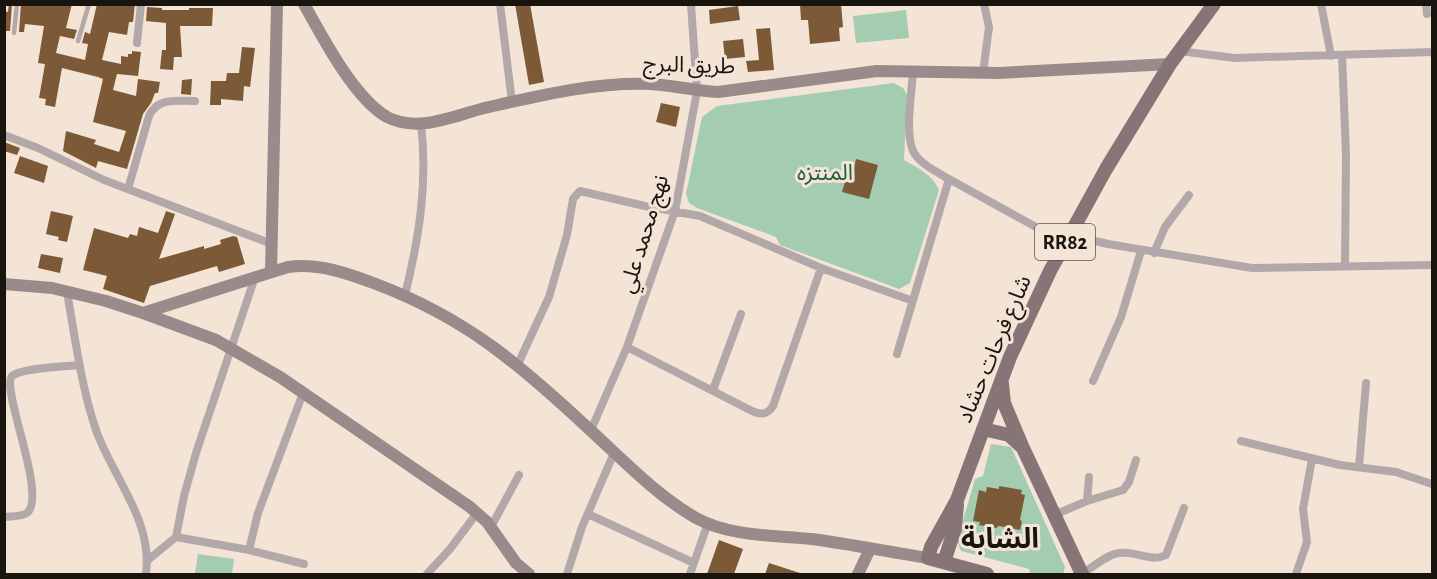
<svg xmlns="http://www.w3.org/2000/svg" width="1437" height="579" font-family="'Alegreya Sans','Noto Sans Arabic',sans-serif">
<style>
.green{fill:#a3ccb0}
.building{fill:#7c5a38}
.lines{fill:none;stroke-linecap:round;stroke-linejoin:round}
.lane{stroke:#b3a8a9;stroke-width:4.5}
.street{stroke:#b3a8a9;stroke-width:8}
.secondary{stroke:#998a8c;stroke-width:12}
.primary{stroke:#877476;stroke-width:14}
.labels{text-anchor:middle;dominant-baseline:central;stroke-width:6;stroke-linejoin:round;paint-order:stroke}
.shield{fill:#f4e4d5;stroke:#5b524a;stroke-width:1.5}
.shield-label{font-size:21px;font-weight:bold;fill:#1a140f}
.street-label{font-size:22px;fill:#1a140f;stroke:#f4e4d5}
.park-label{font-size:22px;fill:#19623a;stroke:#f4e4d5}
.district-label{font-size:28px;font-weight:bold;fill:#1a140f;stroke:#f4e4d5}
</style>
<rect width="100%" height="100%" fill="#f4e4d5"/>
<!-- green -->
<path class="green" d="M906,10L909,38L856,43L853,16Z
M894,83L903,88L907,95L904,160C918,168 933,175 939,190L910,283L899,289L780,245L776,237L697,208L689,203L686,194L702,117L717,106Z
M991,444L1011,447L1065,567L1063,574L1030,573L1029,569L961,551L957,541L975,479L983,476Z
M198,554L234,559L232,574L195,573Z"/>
<!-- building -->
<path class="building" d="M9,4H12L10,31H4V11L8,12Z
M21,4H72L66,28L77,30L74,39L60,36L56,53L85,60L88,44L82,43L85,32L90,34L97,4H135L133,22H129L127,35L109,32L102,60L121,64V56L128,57V54H132V51L141,52L138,76L117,74L113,90L136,96L138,79L160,82L158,93H155L151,103L143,114L127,169L98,161L96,168L63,151L66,131L96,140L94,144L119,152L126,131L93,122L103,79L98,77L62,68L55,107L45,105L46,99L39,98L45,64L38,63L44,26L25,24L24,32H19Z
M515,4H530L544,82L529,85Z
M800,4H841L843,27L839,28L840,41L810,44L808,20H801Z
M738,6L740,20L710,24L709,10Z
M147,7L162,8V10H189V8H213L212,26H180L182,57H174L173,70L160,69L162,50H166V23L146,21Z
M770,28L774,70L748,72L746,61L759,60L756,29Z
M743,39L745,57L725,59L723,41Z
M242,47L255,48L250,87L244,86L243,101L221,99V105H210L211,81H226L227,73H239Z
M192,79L191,95L181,94L182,80Z
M661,103L680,107L676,127L656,122Z
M4,142L20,148L17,155L4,151Z
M20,156L48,166L44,183L14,173Z
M856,159L878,165L869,199L842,192L849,168L854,169Z
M51,211L73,216L67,242L58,240L59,237L46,234Z
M166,211L175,214L159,259L204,246V249L221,244L220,240L233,236L237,237L245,264L219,272L217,266L150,286L144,303L103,289L107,276L83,270L94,228L128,238L130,234L137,236L139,227L158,233Z
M41,254L63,258L60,273L38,268Z
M999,486L1022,490L1021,494L1025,495L1020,520L1022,521L1020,530L999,526L996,528L979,525L980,522L973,521L979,490L986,492L987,487L999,489Z
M719,540L743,549L734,574H707Z
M769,563L800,573V574H765Z"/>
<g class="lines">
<!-- lane -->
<path class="lane" d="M14,33L17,4
M78,41L89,4"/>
<!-- street -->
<path class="street" d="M500,4L512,102
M1321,4L1331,56
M1426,4L1427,14
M137,43L141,4
M1179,51L1235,58L1432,52
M1342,55L1346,155L1345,266
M913,71C912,92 904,135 914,153C922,165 937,172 949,179L1065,243
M983,73L989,27L984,4
M4,135L38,148L104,180L272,244
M128,189L149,116C158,97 177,101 195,101
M1072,228L1091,240L1108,244L1252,268L1432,265
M1154,253L1165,227L1189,195
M67,292C75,337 81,386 96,430C113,478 153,520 146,574
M405,295C419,238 428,183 421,124
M627,347L752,411C761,415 767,415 773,406L821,268
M897,354L949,179
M518,364L549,297L567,235L573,199L580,191L645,206L700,216L821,268L913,301
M1093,381L1121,317L1141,251
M713,390L741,314
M591,430L627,347L675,211L697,91L691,4
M1241,441L1340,465L1396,472L1432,484
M1359,467L1366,383
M1087,501L1089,477
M588,514L694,563
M1054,515L1087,501L1123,490L1129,482L1136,460
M4,517C11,516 21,517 27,513C48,496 0,388 12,376C21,368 67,366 80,365
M491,527L519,475
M176,537L249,550L304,564
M249,550L258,513L303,393
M148,560L176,537L184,496L196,453L255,277
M427,574L450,549L477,513
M567,574L582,527L614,453
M690,574L708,523
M1082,574C1093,567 1106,555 1119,553C1136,550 1150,563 1166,555L1184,508
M1296,574L1307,542L1303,509L1312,459"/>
<!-- secondary -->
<path class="secondary" d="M304,4C323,38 354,98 387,117C420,134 456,114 489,107C542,95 596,82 650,84C673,85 695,91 718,92L877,71L999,73L1170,64
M271,272L277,4
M4,284L52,288L106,301L143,313L216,340L280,377L470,507L487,522L516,563L529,574
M143,313L288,267C319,263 347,273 376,284C466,318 519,364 588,428C622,459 656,495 696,518C731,537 773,535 812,539C850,544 889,552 928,558
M858,574L870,549"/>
<!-- primary -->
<path class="primary" d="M1002,384L1004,403L1022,446L1082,574
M983,429L1009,435L1020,445
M944,562L955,528L957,505
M987,574L928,558L931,547L957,500L1010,357L1050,271L1106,169L1170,64L1214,4"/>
</g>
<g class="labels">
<!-- shield labels -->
<rect class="shield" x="1035" y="224" width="60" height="36" rx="4.5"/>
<g class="shield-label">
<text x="1065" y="242">RR82</text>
</g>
<!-- street labels -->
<g class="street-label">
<text transform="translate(689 65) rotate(2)">طريق البرج</text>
<text transform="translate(644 234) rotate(-73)">نهج محمد علي</text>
<text transform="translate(994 349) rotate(-67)">شارع فرحات حشاد</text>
</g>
<!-- park labels -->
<g class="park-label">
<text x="825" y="173">المنتزه</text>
</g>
<!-- district labels -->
<g class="district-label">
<text x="1000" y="540">الشابة</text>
</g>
</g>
<!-- border -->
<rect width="1437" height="579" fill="none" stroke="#1a140f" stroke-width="12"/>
</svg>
